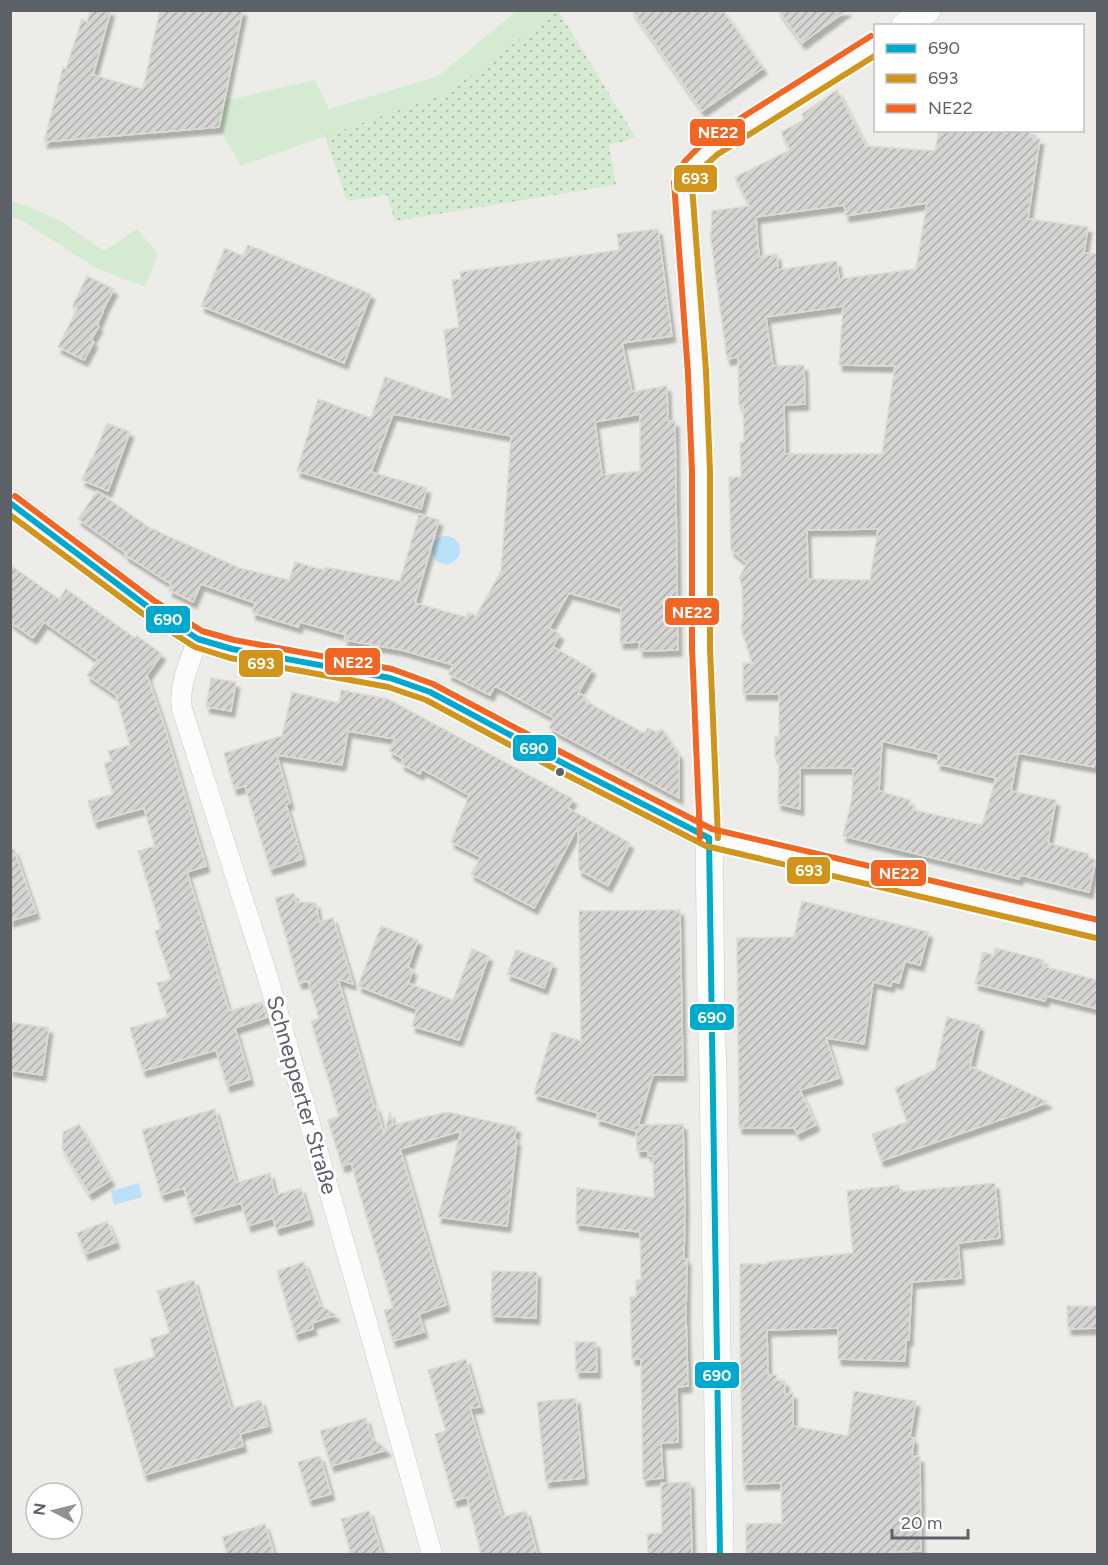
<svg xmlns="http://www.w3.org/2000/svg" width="1108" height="1565" font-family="Figtree,sans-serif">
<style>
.grass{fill:url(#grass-dots)}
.green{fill:#d5ebd1}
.water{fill:#bbe1f8}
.building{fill:url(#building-hatch);stroke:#dddbd6;stroke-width:1.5;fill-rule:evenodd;filter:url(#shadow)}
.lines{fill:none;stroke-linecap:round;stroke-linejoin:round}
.street-casing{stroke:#cacaca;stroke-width:21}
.secondary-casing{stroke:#c9c9c9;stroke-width:28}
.street{stroke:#fcfcfc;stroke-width:20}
.secondary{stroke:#fcfcfc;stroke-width:27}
.bus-1-casing{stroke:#fff;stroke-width:10}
.bus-2-casing{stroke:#fff;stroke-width:10}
.bus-3-casing{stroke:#fff;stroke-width:10}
.bus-1{stroke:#00a9ce;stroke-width:6}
.bus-2{stroke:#d0951a;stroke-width:6}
.bus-3{stroke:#f26522;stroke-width:6}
.bus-dot{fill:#5c6167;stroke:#fff;stroke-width:2}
.labels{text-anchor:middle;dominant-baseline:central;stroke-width:6;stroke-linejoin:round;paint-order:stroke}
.street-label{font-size:22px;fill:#5c6167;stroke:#fff}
.line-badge{stroke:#fff;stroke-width:2}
.badge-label{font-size:16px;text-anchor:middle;font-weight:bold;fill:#fff}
</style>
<defs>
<pattern id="grass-dots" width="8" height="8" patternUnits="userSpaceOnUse" patternTransform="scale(1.5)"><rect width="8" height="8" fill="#d5ebd1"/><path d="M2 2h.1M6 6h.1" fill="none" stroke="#b0c2ad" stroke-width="1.8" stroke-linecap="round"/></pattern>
<pattern id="building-hatch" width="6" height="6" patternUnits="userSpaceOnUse" patternTransform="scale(1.5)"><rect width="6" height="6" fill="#d5d4d2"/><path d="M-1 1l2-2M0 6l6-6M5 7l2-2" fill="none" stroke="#b0afae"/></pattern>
<filter id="shadow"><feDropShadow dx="3.5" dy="6" stdDeviation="1.5" flood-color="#0004"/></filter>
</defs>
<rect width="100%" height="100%" fill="#edece8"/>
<!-- grass -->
<path class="grass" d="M558,10L636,138L609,145L616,185L395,221L387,195L347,201L325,136L449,92Z"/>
<!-- green -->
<path class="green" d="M516,11H557L449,92L241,166L219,127L224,101L315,80L329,109L438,76Z
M11,201L25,205L60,221L104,251L137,229L158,254L145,287L94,267L23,221L11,217Z"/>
<!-- water -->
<path class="water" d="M432 550a14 14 0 1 1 28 0a14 14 0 1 1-28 0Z
M139,1183L142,1197L114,1205L111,1191Z"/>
<!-- building -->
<path class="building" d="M90,10H111L93,75L143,89L160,10H243L219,127L44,142L63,67L66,69L82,19L87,22Z
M632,10H723L763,68L702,111Z
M778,10H847L802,43Z
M837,90L866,146L935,151L939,130H1031L1030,137L1040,139L1028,219L1088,227L1084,253L1098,254V755L1094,767L1018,753L1011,791L1056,800L1048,843L1089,854L1088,858L1096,860L1089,892L1020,875L1019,879L843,836L852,798L853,768H800V809L778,804L779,757H775V737H779V694H743V663H752L741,628L743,617L742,585L739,578L747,563L731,550L729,477H741L740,442H744L743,405H739L738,357L727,359L710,233H711L712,211L749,206L735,177L790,150L781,132L804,120L802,114ZM927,203L916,269L839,279L837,261L778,270L777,254L759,257L756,217L844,205L846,216ZM843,306L839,365L895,366L882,454H785L784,405L805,404L804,365L773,366L766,317ZM878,529L870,580L808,579L807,530ZM882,741L939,754L937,764L996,778L982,825L913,810L914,806L909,805L910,800L879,791Z
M658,229L672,336L622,343L632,392L667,386L668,421H675L678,650L640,651L639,642L620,643L621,608L569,593L549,628L560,634L553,647L592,669L578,693L585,696L583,700L644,733L648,728L656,732L662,729L679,755V798L549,728L554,718L495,686L490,695L448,674L453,665L402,650L344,640L346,635L300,622L298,627L252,613L255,603L201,584L193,602L169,590L171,584L125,555L126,553L78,519L97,491L153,530L154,529L163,534L240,568L289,580L295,562L324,570L325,567L400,581L419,514L439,520L415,603L466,617L468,612L476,616L501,571L511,436L393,414L371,472L427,488L421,509L297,471L318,399L371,418L385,377L452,400L444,330L459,327L452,280L461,279L460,272L619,250L617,234ZM640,414V471L602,475L595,422Z
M248,245L371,294L344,363L201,306L225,248L243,256Z
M87,276L114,289L102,312H103L97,325L99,326L91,340L94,342L84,360L58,347L77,309L72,307Z
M107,423L130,432L108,491L82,480L91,459L92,460Z
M10,565L59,599L66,589L135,638L137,636L162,654L147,675L165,728L206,866L187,872L229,1011L262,1002L267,1017L235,1028L250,1079L227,1086L216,1050L143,1071L130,1028L168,1017L157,983L171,979L155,931L161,929L138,851L155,846L144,808L94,822L88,801L113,794L104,763L112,761L108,751L130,745L116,695L87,675L98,660L44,622L33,638L10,622Z
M211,678L236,682L231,711L206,707Z
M341,690L388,699L573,799L568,808L630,843L608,886L579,870L578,827L534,908L471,874L481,857L451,842L469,795L422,769L420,774L401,764L403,759L389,751L395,739L348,731L342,765L277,755L290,803L286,804L302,859L270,869L245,786L234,789L224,753L282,736L292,692L339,703Z
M14,849L36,913L10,921V850Z
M294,893L296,902L316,903L319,922L333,918L353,984L338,979L374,1106H376L384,1134L390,1112L393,1125L447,1112L517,1127L514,1139L517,1140L507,1226L438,1217L461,1131L400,1149L446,1305L419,1314L424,1332L393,1341L384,1310L393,1308L377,1253L351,1163L342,1166L328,1120L339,1116L311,1021L319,1019L308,981L299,983L275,898Z
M802,901L929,932L920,965L905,961L899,983L892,981L891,986L873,982L864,1044L826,1038L839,1078L800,1090L816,1125L797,1134L794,1128H739L737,938L794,937Z
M680,910L683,1075H653L638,1125L683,1124L685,1207L684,1259H687L686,1316L688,1386L677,1387L678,1442L661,1443L663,1478L643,1480L641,1359H632L630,1297H636V1280H641L640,1232L576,1224L577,1188L654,1198L653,1156H648V1151H637L636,1129V1131L596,1119L598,1113L534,1094L552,1032L581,1041L579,911Z
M381,926L418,940L408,967L413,970L408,983L453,1000L472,949L489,956L459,1040L412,1026L417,1009L358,986Z
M995,948L1044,960L1042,966L1098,980V1009L1046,996L1045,1001L975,984L983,952L994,955Z
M516,950L553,963L544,988L507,974Z
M947,1017L980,1025L970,1066L1048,1102L1026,1111L881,1161L872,1134L907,1122L895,1088L935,1070Z
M10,1022L49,1028L42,1075L10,1070Z
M215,1109L236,1183L270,1173L275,1195L301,1188L310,1219L276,1229L273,1218L248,1226L241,1203L192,1217L184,1188L161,1195L142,1130Z
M79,1124L111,1180L89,1194L62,1148L63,1132Z
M995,1183L1000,1238L958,1243L961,1278L912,1282L909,1340H906L905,1361L838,1359V1328L767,1330L768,1375H777L776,1380L785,1381V1394L793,1393V1426L848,1436L854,1391L916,1401L910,1437L914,1438L912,1456L920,1457L921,1551L890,1552V1554H746V1524L782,1523L781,1483L743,1484L740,1347V1264H767V1262L853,1253L847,1191L899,1185L900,1192Z
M107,1221L116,1242L85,1254L77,1233Z
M304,1262L320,1305L336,1315L312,1323L313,1329L295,1334L277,1271Z
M492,1271L537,1272L536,1318L491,1316Z
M194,1280L231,1409L261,1400L268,1426L240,1434L243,1446L144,1475L114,1369L155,1357L150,1339L170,1333L157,1291Z
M1067,1306H1098V1328L1068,1329Z
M575,1342H596L597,1372H576Z
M466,1359L480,1407L470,1408L502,1517L526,1511L537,1554H481L467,1497L454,1501L435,1434L446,1431L428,1370Z
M576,1398L584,1478L546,1482L537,1402Z
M366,1418L371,1437L387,1450L331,1466L320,1431Z
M320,1456L331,1494L309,1500L298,1462Z
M690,1482L692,1554H648L647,1534L662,1533L661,1483Z
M369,1511L382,1554H351L341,1519Z
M265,1524L274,1554H227L222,1537Z"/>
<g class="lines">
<!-- street casing -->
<g class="street-casing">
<path id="street" d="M198,639C190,662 178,685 182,709L268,978L378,1361L432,1554
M709,838L1098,929"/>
</g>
<!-- secondary casing -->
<g class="secondary-casing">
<path id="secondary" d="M905,26L927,10
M10,503L148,607L198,639L232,649L390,678L430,692L557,760L709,838
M720,1554L713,1071L711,1007L709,838L701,648V472L697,372L683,184L692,166L712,147L876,44"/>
</g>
<!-- street -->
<use href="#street" class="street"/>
<!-- secondary -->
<use href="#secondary" class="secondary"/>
<!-- bus-1 casing -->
<g class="bus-1-casing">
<path id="bus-1" d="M10,503L148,607L198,639L232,649L390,678L430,692L557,760L709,838
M709,838L720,1554"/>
</g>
<!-- bus-2 casing -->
<g class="bus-2-casing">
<path id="bus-2" d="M10,515L143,614L195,647L230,658L388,687L426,700L553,768L706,846L1096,938
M718,838L710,648V472L706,371L692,186L699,171L718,154L876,55"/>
</g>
<!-- bus-3 casing -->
<g class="bus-3-casing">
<path id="bus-3" d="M15,496L153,600L202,631L234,640L392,669L433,684L561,752L712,829L1098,920
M700,838L692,648V472L688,373L674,182L685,161L706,140L871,36"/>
</g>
<!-- bus-1 -->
<use href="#bus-1" class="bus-1"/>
<!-- bus-2 -->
<use href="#bus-2" class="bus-2"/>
<!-- bus-3 -->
<use href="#bus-3" class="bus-3"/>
</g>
<!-- markers -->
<circle class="bus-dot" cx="560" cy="772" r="5"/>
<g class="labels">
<!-- street labels -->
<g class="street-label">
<text transform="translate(302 1095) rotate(74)">Schnepperter Straße</text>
</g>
</g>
<g class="line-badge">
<rect x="689" y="118" width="57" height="29" rx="6" fill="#f26522"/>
<rect x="673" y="164" width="45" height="29" rx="6" fill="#d0951a"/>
<rect x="664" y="597" width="56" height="29" rx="6" fill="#f26522"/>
<rect x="145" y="605" width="46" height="29" rx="6" fill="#00a9ce"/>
<rect x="324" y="647" width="57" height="29" rx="6" fill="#f26522"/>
<rect x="238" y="649" width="46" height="29" rx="6" fill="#d0951a"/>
<rect x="512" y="734" width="45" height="28" rx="6" fill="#00a9ce"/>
<rect x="786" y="856" width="45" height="29" rx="6" fill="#d0951a"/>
<rect x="870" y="859" width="57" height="28" rx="6" fill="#f26522"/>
<rect x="689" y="1003" width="46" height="28" rx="6" fill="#00a9ce"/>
<rect x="694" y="1361" width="46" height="28" rx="6" fill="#00a9ce"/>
</g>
<g class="badge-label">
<text x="718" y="138">NE22</text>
<text x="695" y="184">693</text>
<text x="692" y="618">NE22</text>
<text x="168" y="625">690</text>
<text x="353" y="668">NE22</text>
<text x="261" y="669">693</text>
<text x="534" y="754">690</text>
<text x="809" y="876">693</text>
<text x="899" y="879">NE22</text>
<text x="712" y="1023">690</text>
<text x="717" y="1381">690</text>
</g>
<!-- border -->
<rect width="1108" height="1565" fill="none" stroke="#5c6167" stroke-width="24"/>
<!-- legend -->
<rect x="874" y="24" width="210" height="108" fill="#ffffff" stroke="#bec0c2" stroke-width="1.5"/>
<rect x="886" y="44" width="30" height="9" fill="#00a9ce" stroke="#bec0c2" stroke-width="1.5"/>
<text x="928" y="54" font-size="18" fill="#5c6167">690</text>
<rect x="886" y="74" width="30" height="9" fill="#d0951a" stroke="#bec0c2" stroke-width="1.5"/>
<text x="928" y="84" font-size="18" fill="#5c6167">693</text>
<rect x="886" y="104" width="30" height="9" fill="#f26522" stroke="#bec0c2" stroke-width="1.5"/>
<text x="928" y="114" font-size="18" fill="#5c6167">NE22</text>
<!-- north arrow -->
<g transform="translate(54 1511) rotate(277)"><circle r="28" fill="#ffffff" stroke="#bec0c2" stroke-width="1.5"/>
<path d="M0-4.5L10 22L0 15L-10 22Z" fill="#8f9294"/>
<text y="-9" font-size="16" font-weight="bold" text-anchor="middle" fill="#5c6167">N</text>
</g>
<!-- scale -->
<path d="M892 1529v9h76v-9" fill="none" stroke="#5c6167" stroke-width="3"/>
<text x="901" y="1529" font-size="18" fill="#5c6167" stroke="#ffffff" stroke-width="4.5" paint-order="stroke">20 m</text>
</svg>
